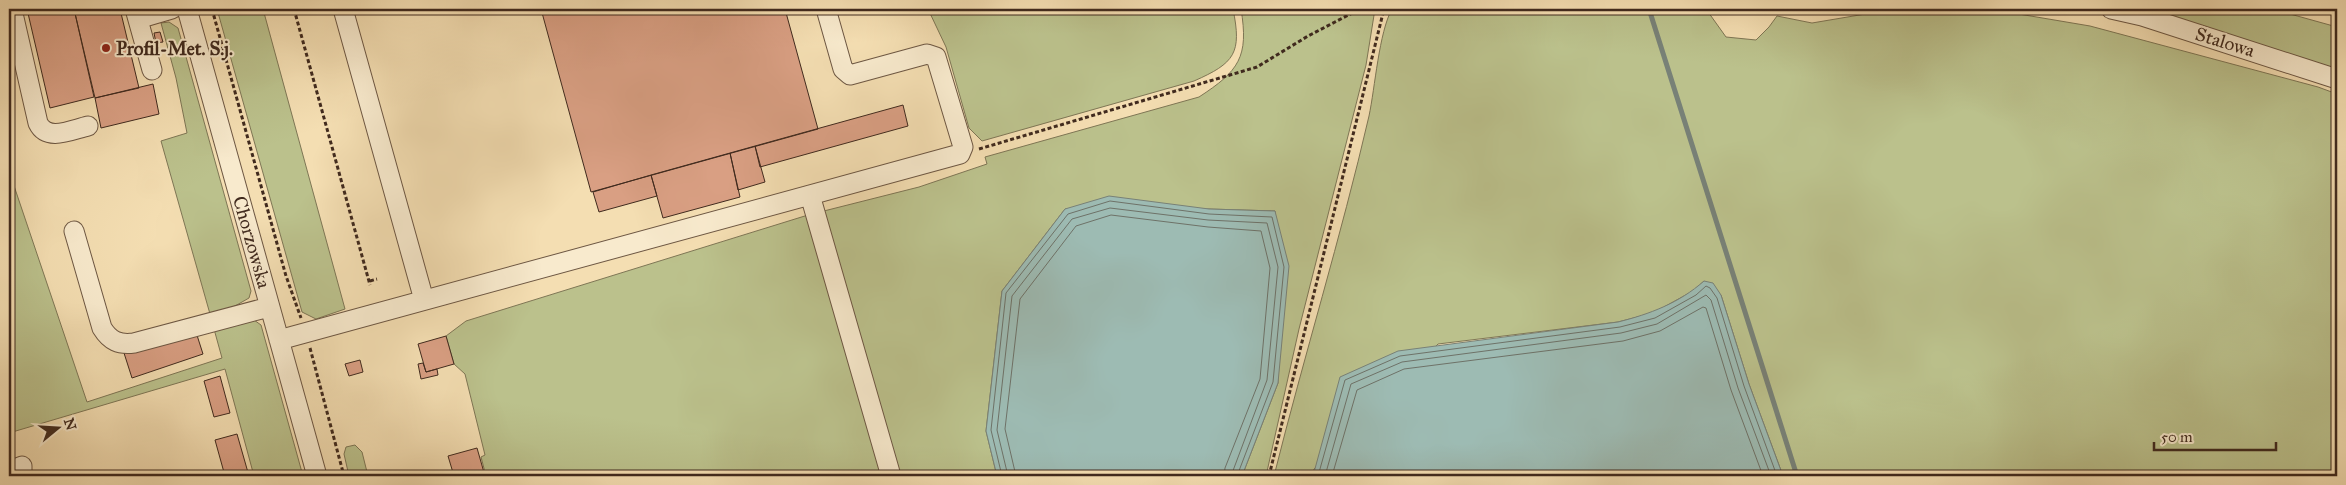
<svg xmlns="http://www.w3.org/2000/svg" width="2346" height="485" font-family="'IM FELL Great Primer',serif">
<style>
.green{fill:#bbc18c;stroke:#7e7655}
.water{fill:#9dbbb3;stroke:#788177}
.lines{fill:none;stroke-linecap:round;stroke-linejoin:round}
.shore{stroke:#6e7268;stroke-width:1}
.stream{stroke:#788177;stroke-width:5}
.building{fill:#d99f83;stroke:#402a1e}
.minor-casing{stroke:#6d5743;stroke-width:21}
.path{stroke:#402a1e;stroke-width:3;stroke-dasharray:4 2.5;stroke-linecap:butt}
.minor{stroke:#f8eacd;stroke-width:19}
.poi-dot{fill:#8f2418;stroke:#f8eacd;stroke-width:2}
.labels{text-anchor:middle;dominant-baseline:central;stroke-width:4;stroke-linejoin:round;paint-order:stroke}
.street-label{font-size:19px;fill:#402a1e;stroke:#f8eacd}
.poi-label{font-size:19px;font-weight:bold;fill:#402a1e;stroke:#f8eacd;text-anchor:start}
</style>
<rect width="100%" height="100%" fill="#f4deb2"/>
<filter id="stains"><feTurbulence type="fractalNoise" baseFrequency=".004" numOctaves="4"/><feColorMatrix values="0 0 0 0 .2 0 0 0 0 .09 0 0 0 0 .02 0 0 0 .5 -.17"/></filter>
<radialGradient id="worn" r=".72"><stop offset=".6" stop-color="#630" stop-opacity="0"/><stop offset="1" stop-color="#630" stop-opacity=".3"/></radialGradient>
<!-- green -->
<path class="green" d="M217,9H263L345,309L316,319L302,312Z
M928,9H1233C1242,53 1235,63 1194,81L982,141L969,128L946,47Z
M1241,9H1375L1366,65L1299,329L1266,476H1242L1278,383L1275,211L1209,209H1065L1002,291L986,431L997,476H486L481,457L485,455L465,374L454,364L446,336L466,321L808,215L919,187L987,164L985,157L1199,97C1239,71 1249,57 1241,9Z
M1392,9H1706L1726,37L1756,40L1769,27L1777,16L1812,23L1895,9H1989L2090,26L2318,87L2337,94V476H1783L1749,384L1721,295L1704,281L1693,291L1653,313L1618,322L1438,344L1314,469L1313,476H1274C1304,356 1341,237 1369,116C1375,88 1379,32 1392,9Z
M2142,9H2272L2337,27V70Z
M169,22L178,28L251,291L249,298L235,306L210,314L161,141L187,133L176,78L161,23Z
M9,171L87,402L222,358L214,329L254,320L261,325L303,476H254L225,369L9,433Z
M355,445L362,452L368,476H349L344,454L346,447Z"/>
<!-- water -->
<path class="water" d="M1109,196L1209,209L1275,211L1289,266L1278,383L1242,476H997L986,431L1002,291L1065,209Z
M1704,281L1713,283L1721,295L1749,384L1783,476H1313L1340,377L1398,351L1618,322C1650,314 1679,303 1704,281Z"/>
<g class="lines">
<!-- shore -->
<path class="shore" d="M1002,476L991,430L1006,293L1068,214L1110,201L1209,214L1272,217L1284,267L1273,382L1237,476
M1008,476L997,430L1012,296L1072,219L1110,208L1208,220L1267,223L1278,267L1267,380L1231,476
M1016,476L1005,429L1020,299L1076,226L1111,215L1208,227L1261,231L1270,268L1260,379L1225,468L1224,476
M1318,476L1345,380L1400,356L1620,327L1655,318L1696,295L1706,286L1710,288L1717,298L1744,386L1777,476
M1325,476L1351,384L1402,362L1621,333L1657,324L1706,295L1711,300L1738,388L1771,476
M1332,476L1357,390L1404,369L1623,341L1660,331L1703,307L1706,308L1731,390L1763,476"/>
<!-- stream -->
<path class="stream" d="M1649,9L1797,476"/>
</g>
<!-- building -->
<path class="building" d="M27,9H74L94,97L50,108Z
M74,9H120L139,88L95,98Z
M541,9H785L818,129L591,192Z
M160,32L163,42L156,43L154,33Z
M153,84L159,114L101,128L95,98Z
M903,105L908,126L760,167L755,146Z
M755,146L765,182L738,190L730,153Z
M730,153L740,197L663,218L651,175Z
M651,175L657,196L599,212L593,192Z
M195,329L203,354L132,378L124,353Z
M446,336L454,364L426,372L418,344Z
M360,360L363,372L349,376L345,364Z
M423,363L426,372L437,369L438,375L421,379L418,364Z
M220,376L230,413L214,417L204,381Z
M237,434L249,476H225L215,440Z
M477,448L485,476H454L448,456Z"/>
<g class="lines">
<!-- minor casing -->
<g class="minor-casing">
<path id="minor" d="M12,9L38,123C47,142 71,130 88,126
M135,9L152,70
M187,9L317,476
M343,9L424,300
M2111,9L2142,16L2337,79
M138,19L172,9
M810,195L891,476
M74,231L102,328C110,341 119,345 134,343L269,307
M279,340L960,154L963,147L936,57L927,54L850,75L843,69L826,9
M9,471L22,466V476"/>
</g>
<!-- path -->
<path class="path" d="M212,9L286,276L301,318
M294,9L370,285
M979,149L1257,67L1308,36L1356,11L1381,9
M370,281L377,279
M310,348L344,476
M1269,476L1384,9"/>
<!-- minor -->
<use href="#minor" class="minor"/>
</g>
<!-- markers -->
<circle class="poi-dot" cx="106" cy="48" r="5"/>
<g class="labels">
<!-- street labels -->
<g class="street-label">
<text transform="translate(2225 42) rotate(17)">Stalowa</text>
<text transform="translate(252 242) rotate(74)">Chorzowska</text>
</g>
<!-- poi labels -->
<g class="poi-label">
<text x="116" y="48">Profil-Met. S.j.</text>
</g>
</g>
<!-- margin -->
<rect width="2346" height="485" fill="none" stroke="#f4deb2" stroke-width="30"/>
<rect x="10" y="10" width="2326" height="465" fill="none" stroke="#402a1e" stroke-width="2.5"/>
<rect x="15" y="15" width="2316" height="455" fill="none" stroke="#402a1e"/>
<!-- north arrow -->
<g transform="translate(58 428) rotate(72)" stroke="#f8eacd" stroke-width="4" paint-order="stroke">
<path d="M0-4L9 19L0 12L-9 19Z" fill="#402a1e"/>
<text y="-8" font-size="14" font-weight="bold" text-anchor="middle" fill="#402a1e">N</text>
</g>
<!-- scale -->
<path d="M2154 442v8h122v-8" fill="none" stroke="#402a1e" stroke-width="2.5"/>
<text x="2161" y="442" font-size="15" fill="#402a1e" stroke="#f8eacd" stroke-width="4" paint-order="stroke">50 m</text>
<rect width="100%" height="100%" filter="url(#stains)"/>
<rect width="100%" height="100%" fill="url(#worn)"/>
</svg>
